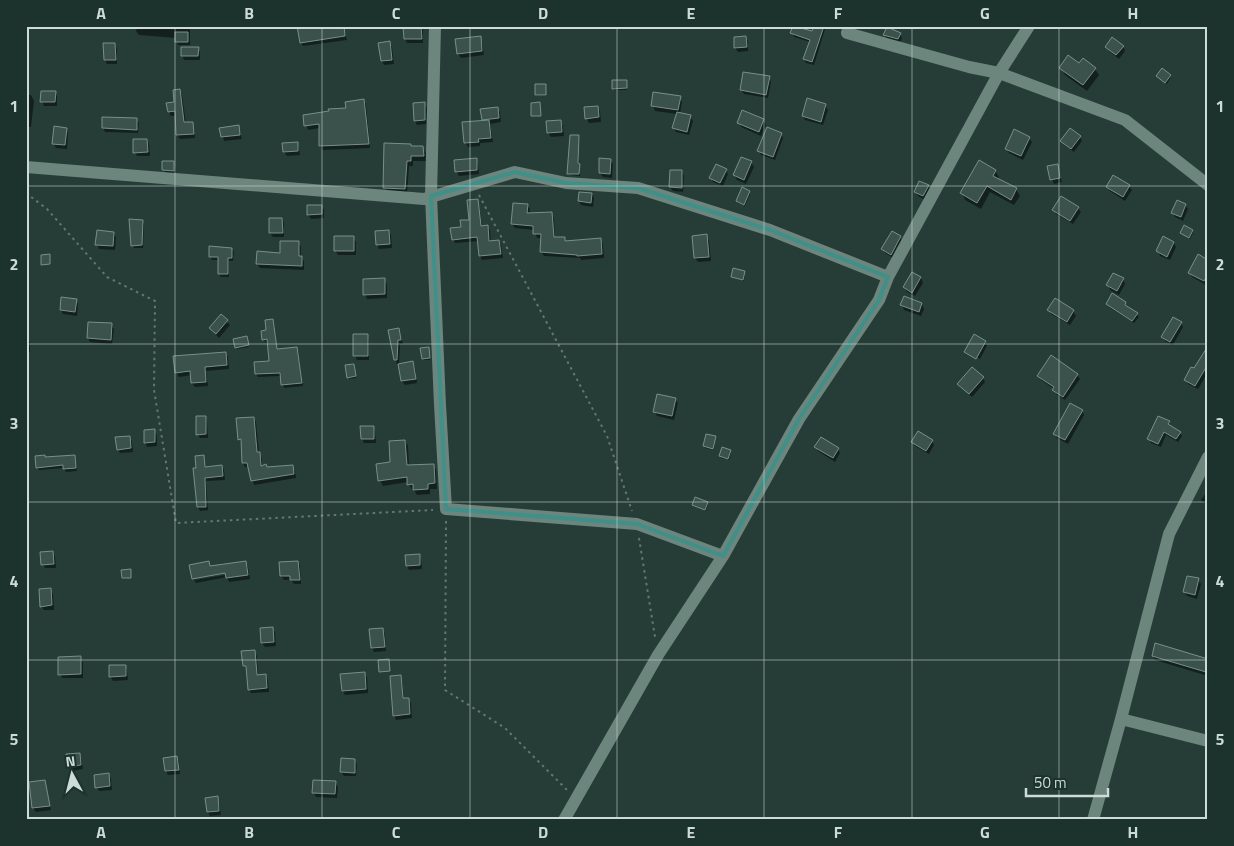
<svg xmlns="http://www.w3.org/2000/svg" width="1234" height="846" font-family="'Titillium Web',sans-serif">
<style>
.shadow{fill:#0007}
.building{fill:#3a524b;stroke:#769088}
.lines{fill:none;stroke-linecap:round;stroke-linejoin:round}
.path{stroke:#637771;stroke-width:2;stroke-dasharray:2.5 4;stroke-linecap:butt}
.minor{stroke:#6c857d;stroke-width:12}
.marked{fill:none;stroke:#3f9088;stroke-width:4;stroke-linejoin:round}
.grid{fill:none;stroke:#cedcd7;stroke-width:1;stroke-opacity:0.55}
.neatline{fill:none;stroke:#cedcd7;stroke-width:2}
.grid-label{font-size:16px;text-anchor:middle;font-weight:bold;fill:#cedcd7}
</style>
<rect width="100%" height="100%" fill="#263d37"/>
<!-- shadow -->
<path class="shadow" d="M137,26H190V45H178L176,38L139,35L136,31Z
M224,26H250L225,28Z
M255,26H277V27L257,29Z
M316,26L317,29L343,26L347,40L303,46L301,42Z
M404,26H423V43H407L405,39Z
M815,26H826L814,65L806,63L804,59L810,42L794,37L792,33H813Z
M900,34L902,38L900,43L887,39L885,35Z
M745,37L748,41V51L738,52L735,48Z
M480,38L482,42L484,55L461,58L458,54Z
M389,43L392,47L394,64L384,65L382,61Z
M115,44L117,49V64H107L105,60Z
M1123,46L1125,51L1119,59L1109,51L1106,47Z
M198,48L200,52V60H184L182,55Z
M1079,65L1095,69L1099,75L1087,91L1065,75L1061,68Z
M1162,70L1171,77L1167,84L1158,76Z
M769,77L771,82L768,98L744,94L741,90Z
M626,81L627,90H614V88Z
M545,85L546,96H537L536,95Z
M180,91L182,95L186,123H192L194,127L195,138L180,139L177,135L176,116H171L169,112L168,104L175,103Z
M55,92L57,96V106H44L42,101Z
M26,95H31L34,101L31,127H26Z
M680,98L682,102L680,114L690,116L693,121L689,135L676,132L674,128L677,114L655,111L653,106Z
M364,100L366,104L370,148L323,150L320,146V128L308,130L304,116L348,109Z
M424,104L427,108L426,124L417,125L415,121Z
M825,105L828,110L823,125L805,120L803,116Z
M597,107L600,111L601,122L589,123L587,119L585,108Z
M497,108L500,112L501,122L490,124L493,142L480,143V146L468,147L465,142L484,122L483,120Z
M103,118L136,119L139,123L138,133L105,132L103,128Z
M763,120L766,125L761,136L741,127L739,123Z
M560,122L563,126L564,136L551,137L548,133L547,123Z
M238,126L242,139L224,141L221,129Z
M66,129L68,133L67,149L56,148L53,143Z
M781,134L783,138L775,160L761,155L759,151Z
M578,136L580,176L570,175L569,174Z
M1080,137L1082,141L1074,152L1064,145L1062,141Z
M1029,138L1032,142L1023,160L1009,153L1006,149Z
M147,140L149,144L150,156H137L135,152Z
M297,143L299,148L300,155L287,156L284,152Z
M411,145L412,147L422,148L426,153V161H413V166H409L407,194L388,193L385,187Z
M476,160L478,164L479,174L459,176L456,171Z
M610,160L613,164L612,178L603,177L600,173Z
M173,162L175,166L176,175L166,174L164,169Z
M751,162L754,167L746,184L737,180L734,175Z
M1057,165L1062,182L1054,184L1052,179Z
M726,170L728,174L723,186L713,182L711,178Z
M995,171L999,177L998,180L1016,189L1020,196L1014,205L990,192L981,209L965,200L962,193Z
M682,172L684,176L683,192L673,191L670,187Z
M928,186L930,190L925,200L918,196L915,192Z
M1129,186L1132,190L1125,201L1110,191L1107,187Z
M749,192L750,194L745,206L738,203L737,201Z
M592,194L594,198L593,207L581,205L579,201Z
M477,200L479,204L482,227L487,226L490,230L491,242L499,241L501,245L503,258L482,260L480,256L479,241L455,243L453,239L471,221Z
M514,204L527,205L530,209L529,215L552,214L554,218L555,238H564L566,242L600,239L603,244L604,258L581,260L580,258L544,256L541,252L542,238H537L534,230L515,228L512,224Z
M1185,205L1188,209L1183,221L1175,217L1173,213Z
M322,206L324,210V218L311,219L308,215Z
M1078,208L1081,212L1073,224L1056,214L1054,210Z
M282,219L284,223V237H273L270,233Z
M142,221L144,224L143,248H134L132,245Z
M389,231L391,235L392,248L379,249L377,245Z
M1192,231L1193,233L1190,239L1181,233Z
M113,233L116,237L115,250L99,249L97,244Z
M706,236L709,240L711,261L698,262L695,258Z
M900,237L902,241L893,258L885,253L883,249Z
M353,238L356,242V255H338L335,250Z
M299,243L301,247V257L304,261V270L260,268L257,264L281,255Z
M1174,243L1176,247L1170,260L1160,256L1158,251Z
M232,249L234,252L233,261H229V277H221L219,274V260H212L210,256Z
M1208,261V282L1206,285L1192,277L1190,273Z
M745,272L744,281L734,278L733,277Z
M912,273L921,278L923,283L915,296L907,292L904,287Z
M1123,279L1125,284L1119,295L1110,290L1108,285Z
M384,280L387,284V298L367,299L365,294Z
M904,298L922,304L924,309L921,316L904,310L902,305Z
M76,300L78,304L77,316L63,314L61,310Z
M1055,300L1073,311L1076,316L1070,325L1051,314L1049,310Z
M1125,303L1127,307L1137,314L1139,317L1134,323L1109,307L1107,304Z
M221,316L230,325L219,338L211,329Z
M272,321L274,324L277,350L296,348L298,352L303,386L284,388L281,376L258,377L256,374L270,363L269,343H266L264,339Z
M89,323L111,325L114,329L112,344L90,342L88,338Z
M1181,323L1183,327L1173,345L1165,341L1163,337Z
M398,329L403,344H400L399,364H397L395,359Z
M367,335L369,340V360H357L355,356Z
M26,337L30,342V352H26Z
M247,339L249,347L237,349L236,347Z
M985,342L987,346L980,359L967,352V355L965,352Z
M429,349L430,360H424L423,359Z
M226,353L228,357L229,369L206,371L208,386L195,387L192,383V375L179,377L176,372Z
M1208,354V372L1198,389L1188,384L1186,380Z
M412,363L415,367L417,383L405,385L402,381Z
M354,365L356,378L349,379L348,377Z
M1077,375L1080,379L1065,400L1056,394L1054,389L1041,380L1038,376Z
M983,378L985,382L972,397L959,384Z
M675,399L678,403L674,420L657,416L655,412Z
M1082,410L1084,415L1068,444L1057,438L1054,434Z
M205,417L207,421L208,438H200L197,434Z
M254,418L256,422L259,453L262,458V467L267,469L292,466L295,471L296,478L254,485L249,467H245L243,463L242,443L239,439Z
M1169,422L1170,427L1180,433L1182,436L1178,442L1166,435L1161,447L1151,443L1149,439Z
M362,427H373L375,431L376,443H364L362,439Z
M154,431L157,435V446L147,447L145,442Z
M715,437L714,450L705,448L704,446Z
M130,438L132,442L133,452L120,453L118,449Z
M405,441L408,446L409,466L433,465L436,470L437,489H430V494L417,495L414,490H412L408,482L383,486L380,480Z
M932,441L934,445L929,454L915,446L913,442Z
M816,447L838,449L840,453L835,462L818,451Z
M730,451L731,453L729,460L721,458L720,456Z
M74,456L77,471L66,472L64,468L39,470L37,467L46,459Z
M203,457L206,468L222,466L224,470L225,480L206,481L208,510L200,511L198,507L195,469H197Z
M1205,494L1208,496V506L1201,500Z
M707,503L708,505L706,511L693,505Z
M52,552L55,556L56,568H45L43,564Z
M419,555L421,559L422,569L409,570L407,566Z
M298,562L300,566L301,584H294L291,580H284L281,576L280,563Z
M209,563L212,568L245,563L248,567L250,579L229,582L227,577L196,583L194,580L231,574V571L193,577Z
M1198,580L1201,584L1197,599L1187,596L1184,592Z
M50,589L53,594L54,610H44L41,606Z
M272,628L275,632L276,646L265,647L262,643L261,629Z
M383,629L385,634L386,651L374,652L372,648Z
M254,651L257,656L258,676L266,675L268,680L269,692L251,693L249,689L248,670L244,666Z
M1153,656L1208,660V676L1155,660Z
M80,658L83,662V678H62L60,674Z
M125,666L127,670L128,680L113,681L110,676Z
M364,673L367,677L368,693L345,695L343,691Z
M400,676L402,680L404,699H408L411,703L412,718L396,720L394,715Z
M79,754L81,758L83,769L71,771L69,767Z
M176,757L179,761L180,774L168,775L166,771L164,759Z
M354,760L357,764L356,776H344L341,772Z
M108,774L111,778L112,790L99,791L97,787Z
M44,782L46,786L51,810L36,812L33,808Z
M335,782L338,787L337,798L316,797L314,793Z
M217,797L219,802L221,815L210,816L208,812Z
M92,817L94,820H74V819Z"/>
<!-- building -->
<path class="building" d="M297,26H316V28L344,26L345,36L300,43Z
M403,26H421L422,39H404Z
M793,26L812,31L814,26H824L812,62L803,59L810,40L790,33Z
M887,27L901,33L898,39L883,35Z
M175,32H188V42H175Z
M481,36L482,51L457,54L455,39Z
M746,36L747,47L734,48V37Z
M1112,37L1124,46L1116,55L1105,47Z
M390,41L392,60L381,61L378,43Z
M103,43H115L116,60H104Z
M181,47H199L198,56H181Z
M1068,55L1079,63L1083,58L1096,68L1083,85L1059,68Z
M1162,68L1171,75L1165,83L1156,76Z
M743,72L770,76L766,95L740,90Z
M612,80H627V88L612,89Z
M535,84H546V95H535Z
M180,89L184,122H193L194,134L176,135L175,111L168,112L166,103L174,102L173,90Z
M41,91H56L55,102H40Z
M653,92L681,96L678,110L651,106Z
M807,98L826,104L821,122L802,116Z
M364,99L369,144L319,146V124L304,126L303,115L329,111L328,109L346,108L345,102Z
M425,102V120L414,121L413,103Z
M540,102L541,116H531V103Z
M598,106L599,117L585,119L584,107Z
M498,107L499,118L482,120L480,109Z
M742,110L764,119L759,132L737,123Z
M677,112L691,115L687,132L672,128Z
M102,117L137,118V130L102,128Z
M489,120L491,138L478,139L479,142L464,143L462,122Z
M561,120L562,132L547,133L546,121Z
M239,125L240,135L221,137L219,128Z
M54,126L67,128L65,145L52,144Z
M767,127L782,133L773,157L757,151Z
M1070,128L1081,136L1071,149L1060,141Z
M1014,129L1030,137L1021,156L1005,149Z
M570,135H579L578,163L580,164L579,174H567Z
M133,139H147L148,152L133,153Z
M298,142V151L283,152L282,143Z
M384,143L411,144V146H423L424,156H411V161H407L405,189L383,188Z
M741,157L752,161L744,180L733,175Z
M477,158V170L455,172L454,160Z
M599,158L611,159L610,174L599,173Z
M979,160L996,170L993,176L1017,188L1011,200L987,186L977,203L960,193Z
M162,161H174V171L162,170Z
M716,164L727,169L720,183L709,178Z
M1058,164L1060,178L1050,180L1047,166Z
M670,170H682V188L669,187Z
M1113,175L1130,185L1123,197L1106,187Z
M919,181L929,185L923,196L914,192Z
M742,187L750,191L744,205L736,201Z
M579,192L592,193L591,203L578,201Z
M1061,196L1079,207L1070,221L1052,210Z
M478,199L481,226L488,225L489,241L499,240L501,254L479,256L477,237L452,240L450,228L461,227L460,220H469L467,200Z
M1177,200L1186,204L1181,217L1171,213Z
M513,203L528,204L527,213L552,212L554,237H565V241L601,238L602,254L577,256V255L540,252L541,234H533V226L511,224Z
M307,205H322V214L307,215Z
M269,218H282L283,233H269Z
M129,219L143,220L142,245L131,246Z
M1184,225L1193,230L1189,238L1180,233Z
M97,230L114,232L113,246L95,245Z
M389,230L390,244L376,245L375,231Z
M892,231L901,236L891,255L881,249Z
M707,234L709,257L694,258L692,236Z
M334,236H354V251H334Z
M1163,236L1174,242L1167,257L1156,251Z
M280,241H299V256H302V266L256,264L257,251L280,253Z
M209,246L232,248V258H228V274H218V257H209Z
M50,254V264L41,265V255Z
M1198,254L1208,260V274L1204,281L1188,273Z
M733,268L745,271L743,280L731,277Z
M912,272L921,277L912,293L903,287Z
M1113,273L1124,278L1117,291L1106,285Z
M385,278V294L363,295V279Z
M1112,293L1126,302L1125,305L1138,313L1132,321L1106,304Z
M904,296L922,303L919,312L900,305Z
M61,297L77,299L75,312L60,310Z
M1055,298L1074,310L1067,322L1047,310Z
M221,314L228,320L216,334L209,328Z
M1173,317L1182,322L1170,342L1161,337Z
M273,319L277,349L297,347L302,383L281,385L280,373L255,374L254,362L269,361L267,339L262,340L261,331L266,330L265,320Z
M88,322L112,323L111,340L87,338Z
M399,328L401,340H398L397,360H394L388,330Z
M353,334H368V356H353Z
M974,334L986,341L976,359L964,352Z
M247,336L249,345L235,348L233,339Z
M1208,346V364L1195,386L1184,380L1191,367L1194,368Z
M429,347L430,358L422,359L420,348Z
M226,352L227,365L205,367L206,382L191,383L190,371L175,373L173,356Z
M1051,355L1078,374L1063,397L1052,390L1054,387L1037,376Z
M413,361L416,379L401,381L398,364Z
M354,364L356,376L347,378L345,365Z
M972,367L984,377L969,394L957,384Z
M657,394L676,398L672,416L653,412Z
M1070,403L1083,410L1065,440L1053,434Z
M196,416H206V434L196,435Z
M1158,416L1170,421L1168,424L1181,432L1176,439L1164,432L1158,444L1147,439Z
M254,417L257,452H260L261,466L266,464L267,467L293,465L294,474L251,481L247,463H242L241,439L238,440L236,418Z
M360,426H374V439H361Z
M155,429V442L144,443V430Z
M918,431L933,440L926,451L911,442Z
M706,434L716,436L713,449L703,446Z
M130,436L131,448L117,450L115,437Z
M821,437L839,448L833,458L814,447Z
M405,440L407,465L434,464L435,483L428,484V489L413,490V484L407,485V477L378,481L376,464L390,462L389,441Z
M722,447L731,450L728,459L719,456Z
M45,455V457L75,455L76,468L63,469V465L36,468L35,456Z
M204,455L205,467L222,465L223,476L205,478L206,507H197L193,468H196L195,456Z
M695,497L708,502L705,510L692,505Z
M53,551L54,564L41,565L40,552Z
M420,554V565L406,566L405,555Z
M209,561L210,566L246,561L248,575L226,578L225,573L192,579L189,565Z
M298,561L300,580H290V576H280L279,562Z
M131,569V578H122L121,570Z
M1187,576L1199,578L1195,595L1183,592Z
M51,588L52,605L40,607L39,589Z
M273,627L274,642L261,643L260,628Z
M383,628L385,647L371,648L369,629Z
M1155,643L1208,659L1206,672L1152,656Z
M255,650L257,675L266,674L267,688L248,690L246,666H243L241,651Z
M81,656V674L58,675V657Z
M389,659L390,671L379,672L378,660Z
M109,665H126V676L109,677Z
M365,672L366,689L342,691L340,674Z
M401,675L403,698H409L410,714L393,716L390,676Z
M80,753L81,765L67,767L66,754Z
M177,756L179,770L165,771L163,758Z
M341,758L355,759V773L340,772Z
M109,773L110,786L95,788L94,775Z
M45,780L50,806L32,808L29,782Z
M313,780L336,781L335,794L312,793Z
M218,796L219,811L207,812L205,798Z"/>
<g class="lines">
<!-- path -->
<path class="path" d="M26,193L47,209L107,277L155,301L154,390L176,523L433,510
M479,195L607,436L632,511
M446,521L445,690L505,728L567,790
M639,538L655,637"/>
<!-- minor -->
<path class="minor" d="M435,26L431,196L440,405L446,509L637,524L723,556
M849,26L847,33L969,67L999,73L1125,120L1208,185
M26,167L424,199L515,172L566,183L638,188L770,230L888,277
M1121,719L1208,741
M564,820L658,655L723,556L799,419L879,300L888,277L999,73L1029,26
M1093,820L1121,719L1169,534L1208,457"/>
</g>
<!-- marked area -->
<path class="marked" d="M515,172L566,183L638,188L770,230L888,277L879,300L799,419L723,556L637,524L446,509L431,196Z"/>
<!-- grid -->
<path class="grid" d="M175,26V820M322,26V820M470,26V820M617,26V820M764,26V820M912,26V820M1059,26V820M26,186H1208M26,344H1208M26,502H1208M26,660H1208"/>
<!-- border -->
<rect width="1234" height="846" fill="none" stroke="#1c332d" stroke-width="55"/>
<!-- north arrow -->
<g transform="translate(72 774) rotate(353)" stroke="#1c332d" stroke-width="4" paint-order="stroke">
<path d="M0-4L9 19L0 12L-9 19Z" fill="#cedcd7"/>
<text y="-8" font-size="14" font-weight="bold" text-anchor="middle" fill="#cedcd7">N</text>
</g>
<!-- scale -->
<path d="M1026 788v8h82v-8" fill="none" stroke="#cedcd7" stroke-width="2.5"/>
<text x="1034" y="788" font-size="15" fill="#cedcd7" stroke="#1c332d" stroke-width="4" paint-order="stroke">50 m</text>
<rect x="28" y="28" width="1178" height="790" class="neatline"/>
<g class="grid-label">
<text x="101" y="19">A</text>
<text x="249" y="19">B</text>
<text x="396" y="19">C</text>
<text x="543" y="19">D</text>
<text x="691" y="19">E</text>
<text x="838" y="19">F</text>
<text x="985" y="19">G</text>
<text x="1133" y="19">H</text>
<text x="14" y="112">1</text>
<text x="1220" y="112">1</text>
<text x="14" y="270">2</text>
<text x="1220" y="270">2</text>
<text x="14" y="429">3</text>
<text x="1220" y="429">3</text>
<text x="14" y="587">4</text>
<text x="1220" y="587">4</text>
<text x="14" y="745">5</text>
<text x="1220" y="745">5</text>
<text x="101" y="838">A</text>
<text x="249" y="838">B</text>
<text x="396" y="838">C</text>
<text x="543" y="838">D</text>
<text x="691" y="838">E</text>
<text x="838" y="838">F</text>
<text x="985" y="838">G</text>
<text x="1133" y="838">H</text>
</g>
</svg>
